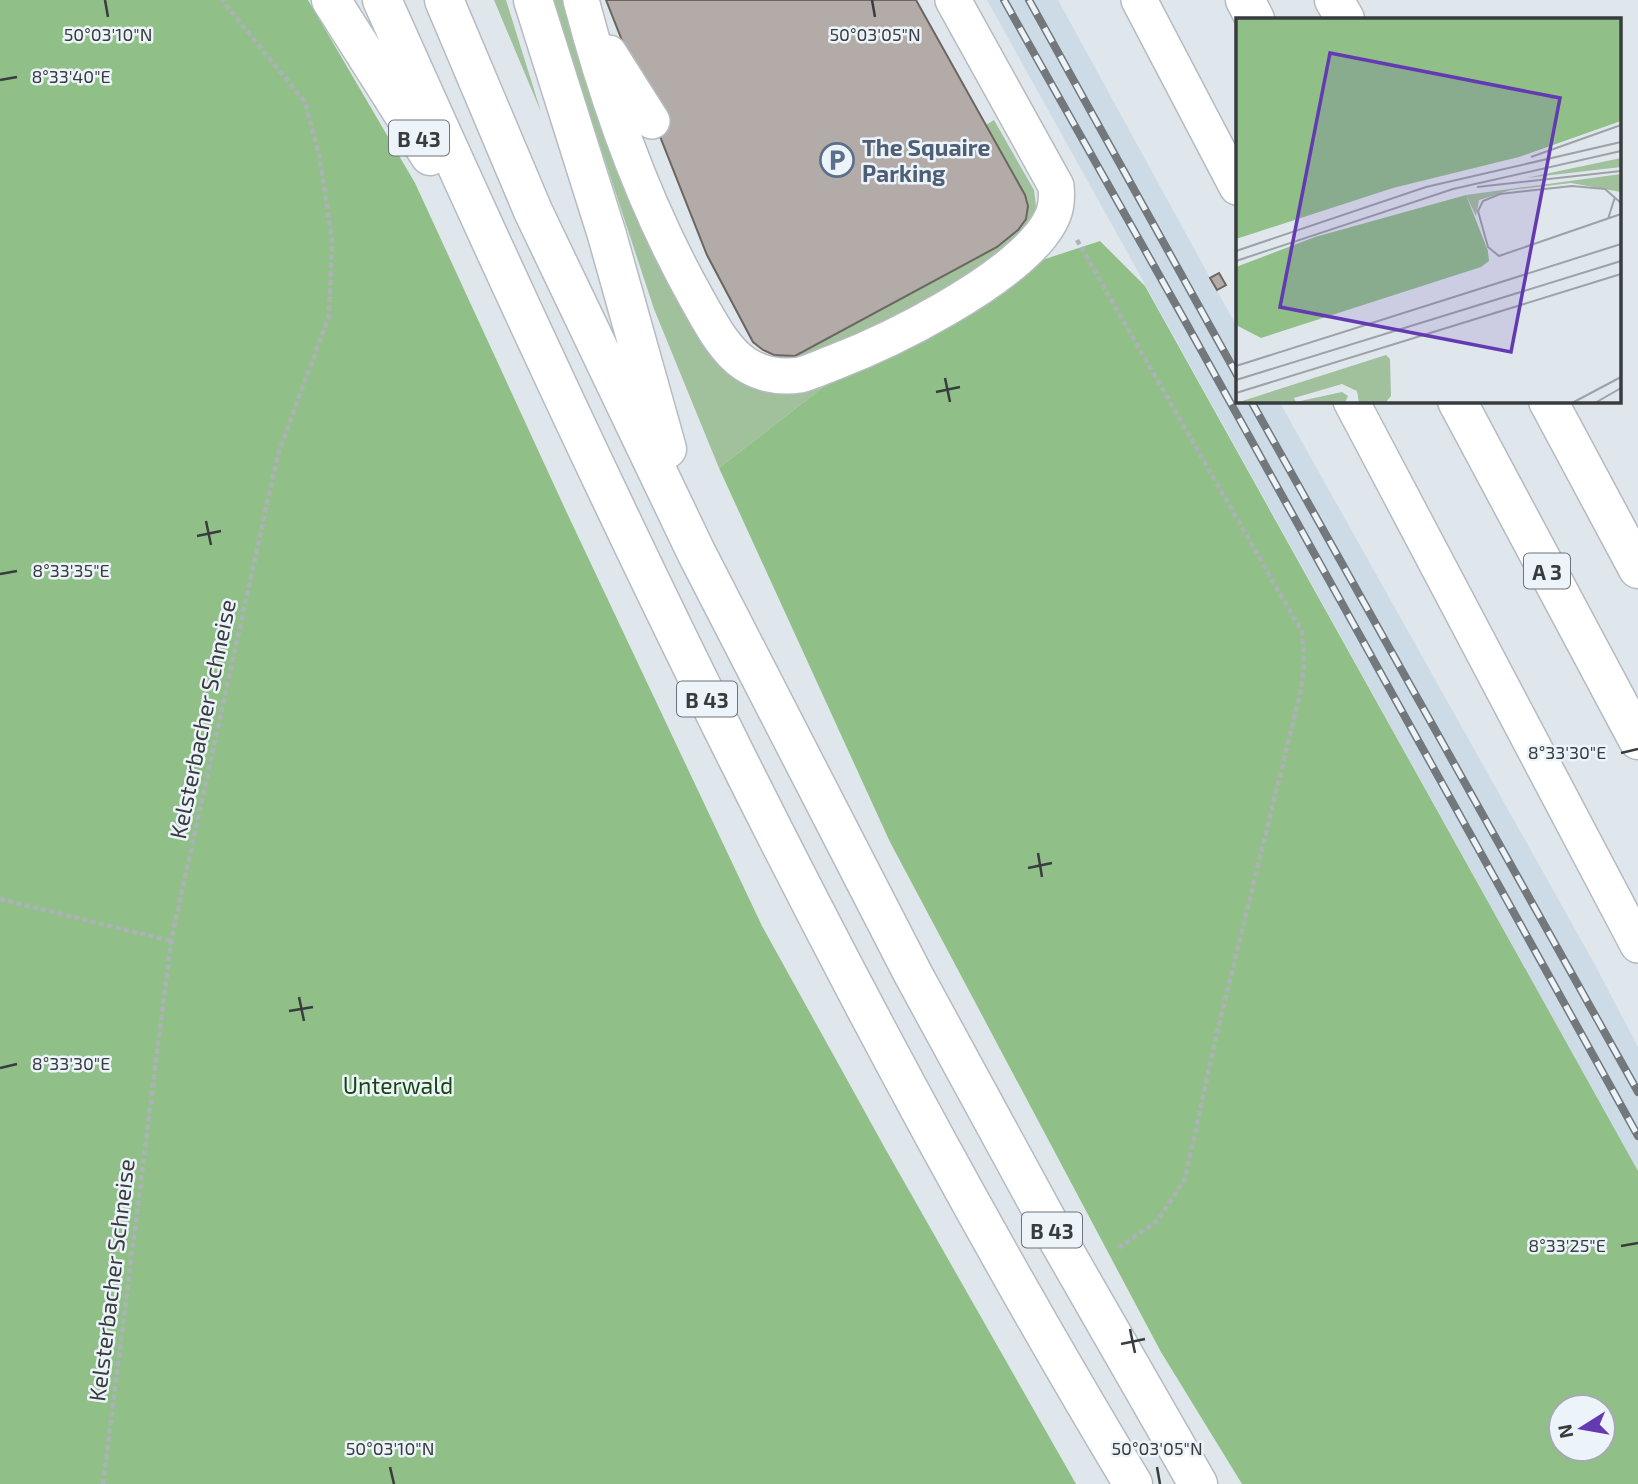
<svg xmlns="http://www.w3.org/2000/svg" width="1638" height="1484" font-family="'Exo 2',sans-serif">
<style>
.built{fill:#cddbe6}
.green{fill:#a1c09c}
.forest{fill:#90c088;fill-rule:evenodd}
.building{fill:#b3aba7;stroke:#6c6661;stroke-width:2}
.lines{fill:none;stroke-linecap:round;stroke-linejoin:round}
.minor-casing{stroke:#b5bbc1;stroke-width:38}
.highway-casing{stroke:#b5bbc1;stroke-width:41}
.path{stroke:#acb2b7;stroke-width:4.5;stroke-dasharray:5 3.5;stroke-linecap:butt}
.minor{stroke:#fff;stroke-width:35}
.highway{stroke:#fff;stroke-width:38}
.rail-casing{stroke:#73787c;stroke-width:8}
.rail{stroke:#ecf4f9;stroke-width:5;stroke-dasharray:16;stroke-linecap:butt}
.ticks{fill:none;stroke:#393c3f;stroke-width:2.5}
.labels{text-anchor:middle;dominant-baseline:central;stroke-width:5;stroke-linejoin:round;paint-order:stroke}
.shield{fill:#ecf4f9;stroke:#6f7377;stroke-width:2}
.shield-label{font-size:21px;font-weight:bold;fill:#393c3f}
.service-label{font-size:23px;font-weight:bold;fill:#4e5e75;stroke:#ecf4f9;text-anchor:start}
.street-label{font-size:23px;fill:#393c3f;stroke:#ecf4f9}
.park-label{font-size:23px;fill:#16460f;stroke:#ecf4f9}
.inset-road{fill:none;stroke:#9da2a7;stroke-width:2}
.view{fill:#633ab2;fill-opacity:0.15;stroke:#633ab2;stroke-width:3.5}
.inset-edge{fill:none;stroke:#393c3f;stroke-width:3.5}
.ticks-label{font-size:18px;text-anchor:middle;fill:#393c3f;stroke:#ecf4f9;stroke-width:5;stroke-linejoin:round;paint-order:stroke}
</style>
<rect width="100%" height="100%" fill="#dfe6ec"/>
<!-- built -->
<path class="built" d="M987,0H1058L1237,327V401H1279L1594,963L1638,1047V1171Z"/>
<!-- green -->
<path class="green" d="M494,0H506L541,112Z
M552,0H565L750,386C786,399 801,395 836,380L822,388L719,468L654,309Z
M994,120L1034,190L1036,206L1034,220L1011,248L885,327L797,360H773L774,355L795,356L809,348L997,247C1013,235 1031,224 1027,201L986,125Z"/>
<!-- forest -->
<path class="forest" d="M0,0H308L415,183L567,513L762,926L886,1150L1076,1484H0Z
M1100,241L1145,286L1638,1171V1484H1242L1161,1352L890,842L719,468L822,388L1000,288L1036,262ZM1561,1407H1603V1449H1561Z"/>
<!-- building -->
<path class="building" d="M606,0H916L1025,195L1028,206L1026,219L1018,230L997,247L795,356L774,355L763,350L753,342L707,255Z
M1219,273L1226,285L1217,290L1210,278Z"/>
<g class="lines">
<!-- minor casing -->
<g class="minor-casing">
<path id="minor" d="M581,0C608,104 645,207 698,301C710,322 724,350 745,364C762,375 779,378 800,375C812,372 824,366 835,362C895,339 1001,285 1041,235C1054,218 1058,207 1056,186L953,0
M1139,0L1237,187
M609,53L652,121
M1351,401L1638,945"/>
</g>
<!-- highway casing -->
<g class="highway-casing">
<path id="highway" d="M331,0L430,156
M382,0C608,507 847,1008 1133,1484
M444,0L533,211L696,552L912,972L1053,1231L1198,1484
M533,0L607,235L667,449
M1245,0L1255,19
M1334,0L1345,19
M1457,401L1638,740
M1548,401L1638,569"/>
</g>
<!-- path -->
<path class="path" d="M1077,240L1302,632L1304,664L1301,690L1216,1037L1185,1179L1157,1221L1117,1249
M0,899L171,941
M103,1484L171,941L278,454L329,316L332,239L319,155L305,102L222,0"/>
<!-- minor -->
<use href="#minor" class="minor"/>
<!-- highway -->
<use href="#highway" class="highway"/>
<!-- rail casing -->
<g class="rail-casing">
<path id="rail" d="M1004,0L1185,321L1638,1136
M1029,0L1237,375
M1251,401L1638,1092"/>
</g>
<!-- rail -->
<use href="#rail" class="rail"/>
</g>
<!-- ticks -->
<path class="ticks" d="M105,0L108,17M872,0L875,17M0,80L17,77M945,378L950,402M936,392L960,387M206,521L211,545M197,536L221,531M0,574L17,571M1621,753L1638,749M1038,853L1042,877M1028,868L1052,863M299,997L304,1021M289,1011L313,1007M0,1068L17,1064M1621,1246L1638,1243M1130,1329L1135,1353M1121,1344L1145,1339M390,1467L394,1484M1157,1467L1160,1484"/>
<!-- icons -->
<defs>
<g id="parking-ring" transform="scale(1.75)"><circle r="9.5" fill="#ecf4f9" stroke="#5c6f8a" stroke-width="1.5"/><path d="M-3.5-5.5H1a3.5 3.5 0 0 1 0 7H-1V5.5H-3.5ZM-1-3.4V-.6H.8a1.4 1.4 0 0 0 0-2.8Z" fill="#5c6f8a"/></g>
</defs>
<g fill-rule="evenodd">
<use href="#parking-ring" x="837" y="160"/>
</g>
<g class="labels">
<!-- shield labels -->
<g class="shield">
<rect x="389" y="120.5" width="60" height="35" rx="5"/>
<rect x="1524" y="553.5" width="46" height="35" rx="5"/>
<rect x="677" y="681.5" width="60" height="35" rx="5"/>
<rect x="1022" y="1212.5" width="60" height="35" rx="5"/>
</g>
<g class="shield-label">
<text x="419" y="138">B 43</text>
<text x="1547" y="571">A 3</text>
<text x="707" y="699">B 43</text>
<text x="1052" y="1230">B 43</text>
</g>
<!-- service labels -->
<g class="service-label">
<text x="862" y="147">The Squaire<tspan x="862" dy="26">Parking</tspan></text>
</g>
<!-- street labels -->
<g class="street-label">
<text transform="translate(202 719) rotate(-78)">Kelsterbacher Schneise</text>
<text transform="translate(111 1280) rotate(-83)">Kelsterbacher Schneise</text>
</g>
<!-- park labels -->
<g class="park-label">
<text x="398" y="1085">Unterwald</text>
</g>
</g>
<!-- overview -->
<g transform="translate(1236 18)">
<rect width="385" height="385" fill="#dfe6ec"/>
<path d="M385,140V149L290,160ZM385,156V174L335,165L275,172L243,182L240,198L230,177ZM150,337L154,341L155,378L149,385H123L121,373L106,366L58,380L60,384L106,374L112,378L109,385H0Z" fill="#a1c09c"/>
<path d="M0,0H385V103L283,139L157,170L0,221ZM230,177L252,233L253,243L245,249L25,320L0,307V249L79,219Z" fill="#90c088"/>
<path class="inset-road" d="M295,139L385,107M241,169L385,153M385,185L369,171L336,168L264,176L247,183L242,193L252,229L263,238L385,196M372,201L379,179M0,233L190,169L385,124M0,243L217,171L385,133M0,348L385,226M0,362L385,243M0,375L385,256M336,385L385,359M359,385L385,370"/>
<path class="view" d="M94,35L324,80L275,334L44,289Z"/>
<rect width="385" height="385" class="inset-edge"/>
</g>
<g class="ticks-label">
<text x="108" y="41">50°03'10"N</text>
<text x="875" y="41">50°03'05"N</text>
<text x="71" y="83">8°33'40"E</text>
<text x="71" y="577">8°33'35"E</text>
<text x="1567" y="759">8°33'30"E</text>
<text x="71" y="1070">8°33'30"E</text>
<text x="1567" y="1252">8°33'25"E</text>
<text x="390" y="1455">50°03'10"N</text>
<text x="1157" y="1455">50°03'05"N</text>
</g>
<!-- north arrow -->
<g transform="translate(1582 1428) rotate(259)"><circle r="33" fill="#ecf4f9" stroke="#a4aaaf" stroke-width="2"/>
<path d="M0-5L12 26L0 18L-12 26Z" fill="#633ab2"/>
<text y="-10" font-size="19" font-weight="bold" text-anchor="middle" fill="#393c3f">N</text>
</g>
</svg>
